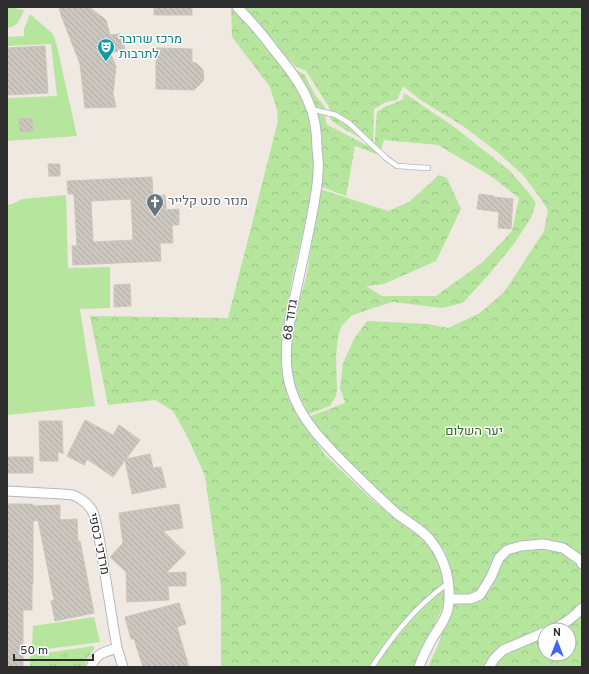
<svg xmlns="http://www.w3.org/2000/svg" width="589" height="674" font-family="Overpass,Heebo,sans-serif">
<style>
.grass{fill:url(#grass-tufts)}
.forest{fill:url(#forest-crowns);fill-rule:evenodd}
.park{fill:#b6e59e}
.building{fill:url(#building-back-hatch);stroke:#cbc5ba;fill-rule:evenodd}
.lines{fill:none;stroke-linecap:round;stroke-linejoin:round}
.lane-casing{stroke:#b4b7c1;stroke-width:6}
.street-casing{stroke:#b4b7c1;stroke-width:11}
.lane{stroke:#fff;stroke-width:4.5}
.street{stroke:#fff;stroke-width:9}
.labels{text-anchor:middle;dominant-baseline:central;stroke-width:3;stroke-linejoin:round;paint-order:stroke}
.culture-label{font-size:13px;fill:#0d838f;stroke:#fff;text-anchor:start}
.worship-label{font-size:13px;fill:#5b616d;stroke:#fff;text-anchor:start}
.street-label{font-size:13px;fill:#2e2e2e;stroke:#fff}
.park-label{font-size:13px;fill:#2c6e1b;stroke:#fff}
</style>
<defs>
<pattern id="grass-tufts" width="24" height="20" patternUnits="userSpaceOnUse"><rect width="24" height="20" fill="#b6e59e"/><path d="M3 7l-1-3M5 7V3M7 7l1-3M15 17l-1-3M17 17v-4M19 17l1-3" fill="none" stroke="#9dc588"/></pattern>
<pattern id="forest-crowns" width="20" height="18" patternUnits="userSpaceOnUse"><rect width="20" height="18" fill="#b6e59e"/><path d="M2 6a3 3 0 1 1 6 0M12 15a3 3 0 1 1 6 0" fill="none" stroke="#9dc588"/></pattern>
<pattern id="building-back-hatch" width="6" height="6" patternUnits="userSpaceOnUse"><rect width="6" height="6" fill="#cbc7bf"/><path d="M-1 5l2 2M0 0l6 6M5-1l2 2" fill="none" stroke="#afaba4"/></pattern>
</defs>
<rect width="100%" height="100%" fill="#efe9e1"/>
<!-- grass -->
<path class="grass" d="M94,646V649L86,660L85,667H30V655Z"/>
<!-- forest -->
<path class="forest" d="M231,7H234L274,56L305,75L315,95L325,107L326,124L374,149L377,112L386,106L393,104L403,99L404,93L453,126L510,171L529,193L536,203L531,218L513,245L490,273L463,303L442,308L393,302L373,308L351,316L341,327L338,337L336,357L337,389L336,396L330,406L309,414L290,377L291,350L295,316L307,274L320,189L388,211L409,202L439,175L447,178L461,209L436,261L384,284L366,286L382,296H436L483,262L512,231L519,198L492,177L438,145L384,140L379,155L355,146L346,196L314,184L291,284L285,321L282,355L284,379L287,396L300,419L325,455L372,500L403,525L422,538L435,556L441,570L446,595L443,607L416,662L415,667H221V588L205,476L188,438L173,411L155,400L108,405L90,316L228,318L278,121L277,110L270,87L232,37Z
M244,7H582V667H428L438,645L454,597L445,551L423,526L404,515L349,466L308,417L345,403L340,388L343,363L354,339L367,321L428,324L448,328L480,313L504,292L522,265L544,231L548,210L538,195L523,175L496,151L463,126L422,101L403,86L397,100L386,102L374,109L373,145L339,126L330,119L329,107L315,85L306,71L295,66L281,51L254,18ZM545,630H569V654H545Z"/>
<!-- park -->
<path class="park" d="M7,7L24,10C20,19 18,27 7,28Z
M30,14L44,26L53,34L57,46L77,136L7,141V98L57,96L51,44L7,46V37L24,36V29Z
M66,195L68,268L110,267V308L80,309L95,406L7,415V205L12,204L22,199Z
M94,617L100,642L32,651L33,626Z"/>
<!-- building -->
<path class="building" d="M59,7H89L106,20L110,35L120,34L125,49L110,53L116,66L113,94L116,107L85,108L80,64L61,15Z
M154,7H192V15H154Z
M45,46L48,93L7,95V48Z
M156,48L192,49V62L196,63L203,70L204,80L194,90L156,89Z
M32,118L33,131L20,132L19,119Z
M48,164H60V176H49Z
M152,177L153,196L165,195L166,210L179,209V225H172L173,243H160L161,261L73,265L72,246H77L74,194H68L67,181ZM131,199L133,240L93,242L91,201Z
M479,194L494,196V197L513,199L511,229L498,228L499,212L477,209Z
M130,284L131,306L114,307V285Z
M85,420L113,435L119,425L140,440L126,459L150,454L153,468L161,467L166,487L132,494L125,460L113,477L87,459L84,465L67,456Z
M39,421H62L63,454L58,451V461H40Z
M7,457H33V473H7Z
M7,504H33V506L60,505V520L77,519L78,542L80,541L94,613L55,621L51,601L54,600L38,520L33,521V584H32V610H23V667H7Z
M179,504L183,528L163,531L186,553L166,573L186,572V586H168L169,600L127,602L126,572L110,557L123,543L119,513Z
M179,603L186,624L177,627L189,667H143L134,639H131L125,617Z"/>
<g class="lines">
<!-- lane casing -->
<g class="lane-casing">
<path id="lane" d="M311,109L336,115L349,123L386,158L397,166L428,168
M372,667C382,652 392,637 404,624C417,608 432,595 448,583"/>
</g>
<!-- street casing -->
<g class="street-casing">
<path id="street" d="M237,7C251,21 263,35 274,50C287,66 300,82 308,101C315,116 317,133 317,149C318,156 319,164 318,172C318,184 315,197 313,209C308,237 302,264 296,291C289,323 281,357 291,389C301,421 326,445 349,468C364,483 379,498 396,513C407,522 422,529 431,541C446,560 452,585 448,609C446,620 437,630 432,639C427,648 422,658 419,667
M7,491L62,494L73,495L79,498L86,503L92,510L95,519L99,537L113,624L117,648L123,667
M449,599H470L480,595L491,577L499,558L507,550L521,546L543,544L563,548L580,560L582,564
M551,630C563,625 573,618 582,608
M91,667C96,653 105,652 117,648
M489,667L494,659L503,650L545,632"/>
</g>
<!-- lane -->
<use href="#lane" class="lane"/>
<!-- street -->
<use href="#street" class="street"/>
</g>
<!-- icons -->
<defs>
<g id="theatre-pin" transform="scale(0.9)"><path d="M0 17L-7.5 6A9.5 9.5 0 1 1 7.5 6Z" fill="#0f9aa8" stroke="#fff"/><path d="M-5-5.5Q0-4 5-5.5V0Q5 5 0 6Q-5 5-5 0ZM-3.3-2.5H-1v1.5H-3.3ZM1-2.5H3.3v1.5H1ZM-2.8 1Q0 5.5 2.8 1Z" fill="#fff"/></g>
<g id="church-pin" transform="scale(0.9)"><path d="M0 17L-7.5 6A9.5 9.5 0 1 1 7.5 6Z" fill="#6b7280" stroke="#fff"/><path d="M-1.2-6h2.4v3.5h3.3v2.4h-3.3V6h-2.4V-.1h-3.3v-2.4h3.3Z" fill="#fff"/></g>
</defs>
<g fill-rule="evenodd">
<use href="#theatre-pin" x="106" y="47"/>
<use href="#church-pin" x="155" y="202"/>
</g>
<g class="labels">
<!-- culture labels -->
<g class="culture-label">
<text x="119" y="40">מרכז שרובר<tspan x="119" dy="15">לתרבות</tspan></text>
</g>
<!-- worship labels -->
<g class="worship-label">
<text x="168" y="202">מנזר סנט קלייר</text>
</g>
<!-- street labels -->
<g class="street-label">
<text transform="translate(291 320) rotate(-81)">גדוד 68</text>
<text transform="translate(98 544) rotate(78)">מרדכי כספי</text>
</g>
<!-- park labels -->
<g class="park-label">
<text x="474" y="432">יער השלום</text>
</g>
</g>
<!-- border -->
<rect width="589" height="674" fill="none" stroke="#2e2e2e" stroke-width="16"/>
<!-- north arrow -->
<g transform="translate(557 642)"><circle r="19" fill="#ffffff" stroke="#ababab"/>
<path d="M0-3L7 15L0 10L-7 15Z" fill="#4264fb"/>
<text y="-6" font-size="11" font-weight="bold" text-anchor="middle" fill="#2e2e2e">N</text>
</g>
<!-- scale -->
<path d="M14 654v6h79v-6" fill="none" stroke="#2e2e2e" stroke-width="2"/>
<text x="20" y="654" font-size="12" fill="#2e2e2e" stroke="#ffffff" stroke-width="3" paint-order="stroke">50 m</text>
</svg>
